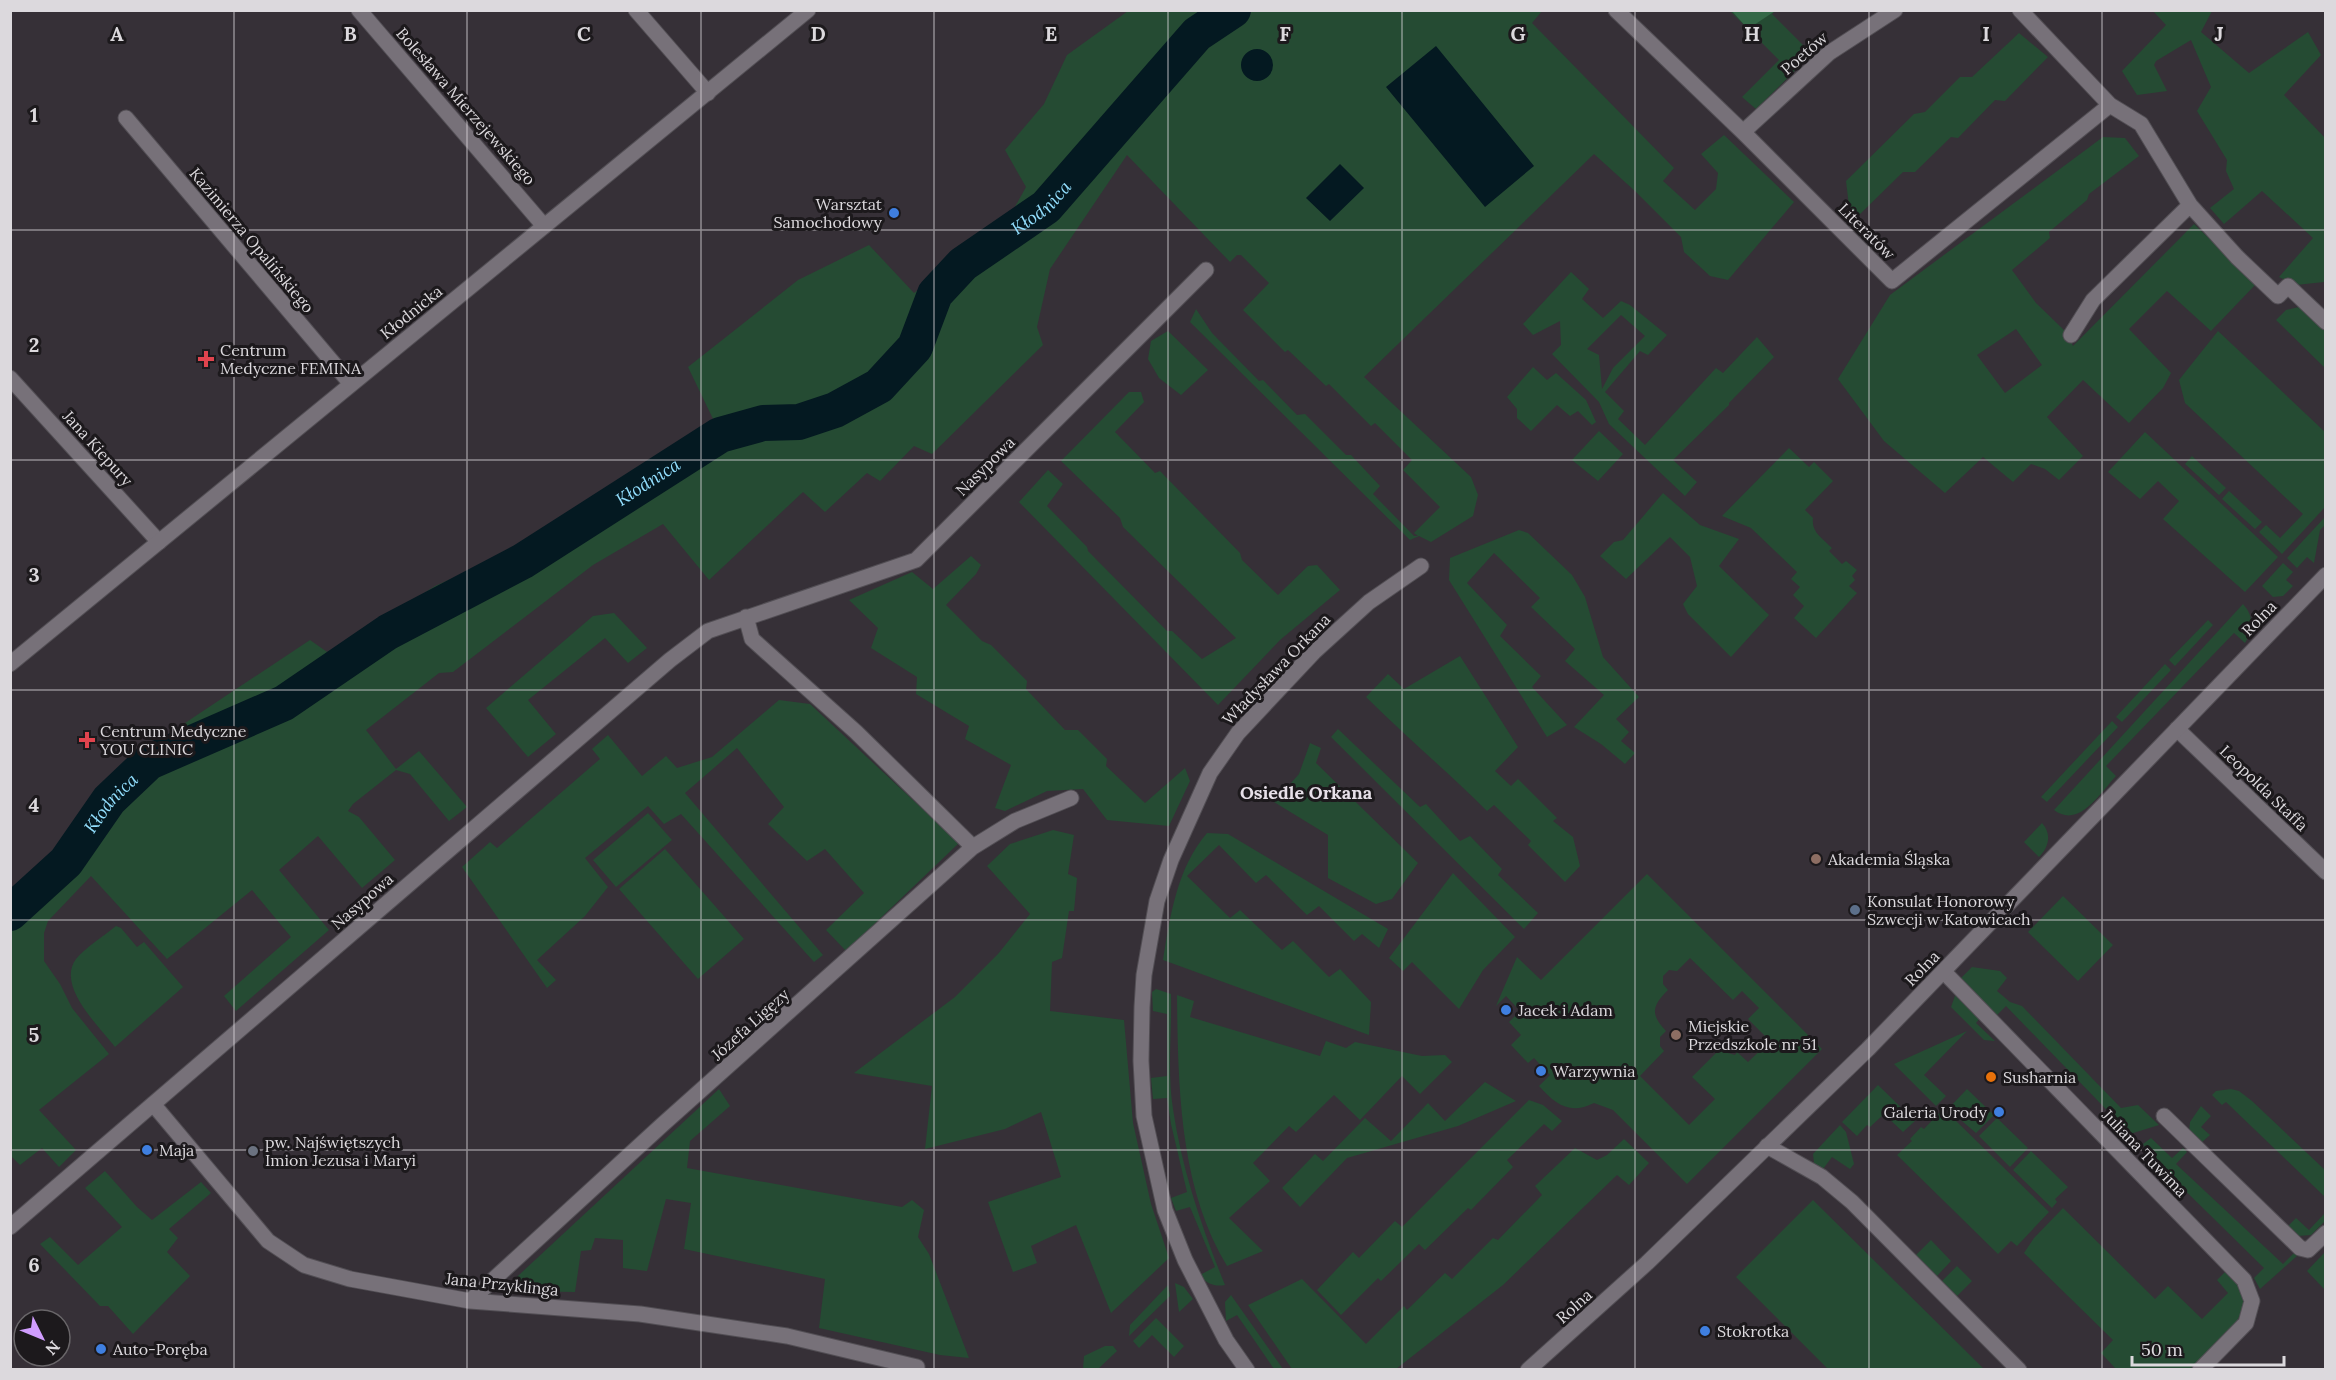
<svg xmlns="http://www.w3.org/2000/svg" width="2336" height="1380" font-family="Lora,serif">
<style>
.green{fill:#254b33;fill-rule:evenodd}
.forest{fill:#346847}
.water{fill:#041921}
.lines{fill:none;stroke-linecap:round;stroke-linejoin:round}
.river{stroke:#041921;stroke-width:36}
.minor-casing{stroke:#524e54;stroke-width:17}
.tertiary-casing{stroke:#524e54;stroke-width:17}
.minor{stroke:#777179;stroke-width:15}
.tertiary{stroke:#777179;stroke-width:15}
.grid{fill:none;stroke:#dcd9dd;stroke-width:1.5;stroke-opacity:0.55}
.shop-dot{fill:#3f7fe0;stroke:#1c191c;stroke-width:2}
.health-dot{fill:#e0444e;stroke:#1c191c;stroke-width:2}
.education-dot{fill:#8d6e63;stroke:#1c191c;stroke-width:2}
.service-dot{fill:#5c6f8a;stroke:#1c191c;stroke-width:2}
.food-dot{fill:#e8710a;stroke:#1c191c;stroke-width:2}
.worship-dot{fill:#6b7280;stroke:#1c191c;stroke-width:2}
.labels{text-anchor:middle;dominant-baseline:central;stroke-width:6;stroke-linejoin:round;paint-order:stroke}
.street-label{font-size:16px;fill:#dcd9dd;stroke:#1c191c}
.poi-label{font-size:16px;fill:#dcd9dd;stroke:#1c191c;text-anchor:start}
.water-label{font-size:18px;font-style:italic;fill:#92defd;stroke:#1c191c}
.neighbourhood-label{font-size:18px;font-weight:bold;fill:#e7e0e9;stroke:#1c191c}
.grid-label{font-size:20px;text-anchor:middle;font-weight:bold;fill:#dcd9dd;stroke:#1c191c;stroke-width:6;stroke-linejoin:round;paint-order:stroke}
</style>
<rect width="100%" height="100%" fill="#363037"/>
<!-- green -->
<path class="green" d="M1128,11H1542L1532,23L1674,168L1663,181L1695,210L1716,189L1718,173L1701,154L1724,135L1794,202L1728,280L1710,276L1684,252L1681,237L1636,192L1594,154L1364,377L1471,477L1478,495L1473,516L1431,542L1419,536L1410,540L1190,322L1196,309L1212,333L1259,381L1263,380L1297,415L1305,414L1346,455H1351L1380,486L1373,494L1414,536H1418L1414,533L1440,507L1403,470L1412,460L1375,423L1371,426L1329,384L1326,386L1288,350L1285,352L1243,310L1269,283L1241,255H1237L1230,262L1127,155L1050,269L1037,327L1043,345L932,454L914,446L880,481L867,473L825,512L803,492L709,580L663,524L593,565L453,672L439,673L366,730L396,769L419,751L467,807L449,821L410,774L396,770L353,804L348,811L359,817L395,860L362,888L318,836L279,870L329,930L236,1011L224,996L291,937L252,890L167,959L91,876L48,921L44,933V961L60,984L72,1008L109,1054L39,1110L76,1150L59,1167L42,1148L20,1165L11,1156V894L66,847L109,792L182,725L310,640L330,654L435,586L540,540L607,494L640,477L715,423L688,367L798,280L869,245L914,293L1007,221L1026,187L1005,150L1044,104L1067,55Z
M1730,11H1775L1772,14L1812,54L1756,109L1742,97L1779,60Z
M2153,11H2212L2201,32L2249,73L2308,32L2321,55L2284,95L2325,138V283L2324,282L2296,285L2279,277L2313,238L2262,191L2224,224L2210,208L2234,189L2226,171L2227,160L2197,111L2211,87L2191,40L2156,61L2154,65L2167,91L2137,95L2122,71L2166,25Z
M2019,33L2048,57L2005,101L1995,100L1958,138L1951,137L1915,172H1903L1859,215L1849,206L1846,181L1914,114L1925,112L1960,77H1972Z
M2103,137L2125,138L2139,156L2089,194L2087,200L2049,232L2050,238L2012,270L2036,303L2066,332L2073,346L2194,224L2256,284L2211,331L2167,291L2129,329L2171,373L2163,388L2129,423L2083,380L2047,417L2083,456L2059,480L2045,469L2031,464L2013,482L1983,457L1945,493L1884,441L1838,379L1890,295ZM2016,329L2042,365L2005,393L1977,355Z
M1571,272L1589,289L1582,299L1603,318L1621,301L1630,305L1667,335L1648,355L1640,351L1605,392L1624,411L1618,419L1645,445L1716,368L1723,373L1757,337L1774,357L1729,403V405L1673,460L1697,482L1685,496L1609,424L1599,402L1552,354L1561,345L1560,321L1533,335L1523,324ZM1621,315L1645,336L1613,368L1602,389L1599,355L1587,349Z
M2299,307L2305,308L2325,328V368L2276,320L2286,310Z
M1168,331L1208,370L1181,395L1159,378L1148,359L1151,341Z
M2218,331L2325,432V507L2282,554L2259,532L2266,525L2280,538L2303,514L2185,403L2179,380Z
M1533,367L1547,380L1556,373L1586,400L1596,422L1592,425L1578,411L1570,416L1557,405L1531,431L1517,418V409L1507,397Z
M1129,392H1141L1144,402L1115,432L1155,473L1160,471L1240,553L1242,560L1278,595L1308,566L1317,565L1340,590L1280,640L1218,705L1019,502L1048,470L1063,484L1047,506L1087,547L1088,551L1167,631H1172L1202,659L1236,638L1123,527L1120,518L1061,461Z
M1599,431L1623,454L1598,481L1572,460Z
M2145,432L2278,557L2245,592L2163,519L2179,501L2158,481L2140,499L2108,472Z
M1789,448L1809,467L1814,462L1833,481L1805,510L1813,518C1811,532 1822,538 1832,548L1829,551L1842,564L1846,561L1857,570L1852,576L1855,580L1849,586L1857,593L1816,638L1794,618L1804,606L1793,595L1800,587L1791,579L1797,572L1751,528L1722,516Z
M2192,456L2226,488L2219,495L2185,464Z
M2229,491L2262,522L2255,529L2222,499Z
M1663,493L1700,525L1739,539L1719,566L1769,615L1731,657L1688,614L1683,604L1697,586L1690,557L1670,537L1626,579L1600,556L1614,542L1623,540Z
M2325,517V525L2320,530L2314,563L2307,557L2297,568L2287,558Z
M1519,530L1528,533L1572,575L1585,597L1603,657L1639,697L1616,719L1629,732L1621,741L1635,753L1625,764L1601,744L1574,727L1604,695L1565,661L1575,649L1531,607L1540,598L1494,553L1467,583L1507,625L1500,636L1541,676L1532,687L1567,725L1547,737L1449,580L1450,558Z
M971,556L981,565L976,574L946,605L982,641L991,645L1027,681L1026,689L1065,730H1078L1107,759L1106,766L1145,803L1185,768L1190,781L1169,826L1107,820L1083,789L1047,791L1005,811L995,808L1011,765L965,739L969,726L916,694L917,677L871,648L878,628L849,600L912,572L933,589Z
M2283,563L2293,572L2286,580L2293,586L2283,596L2273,597L2262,586Z
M2243,604C2254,616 2254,630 2245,643L2234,633L2106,766L2116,776C2100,793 2079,829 2054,810Z
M614,613L647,648L628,663L605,638L528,700L556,734L528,757L486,708L593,616Z
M2208,620L2213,625L2175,666L2169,660Z
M1460,656L1518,747L1495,771L1511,786L1518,779L1557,818L1553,821L1573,837L1580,866L1565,882L1528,845L1531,841L1494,805L1487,811C1448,772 1405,736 1366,697L1388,674L1404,689Z
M2165,664L2171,670L2122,722L2116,717Z
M779,700L810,704L959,843L846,951L826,930L864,893L825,849L807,861L768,824L784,807L737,748L685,793L823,955L814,962L681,814L664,824L648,806L585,858L608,887L585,916L537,960L556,980L547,988L462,867L490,842L497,848L600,759L592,749L608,735L642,776L666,756L677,768L712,757Z
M2112,721L2118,727L2047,802L2041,797Z
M1338,729L1420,807L1426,804L1460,841L1470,836L1502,869L1498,875L1538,913L1524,929L1331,737Z
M1310,743L1321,748L1316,763L1418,863L1392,899L1376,904L1328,878V835L1274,802L1299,774Z
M648,813L672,840L616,887L593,860Z
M2042,823C2052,834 2049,847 2039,857L2024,842Z
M1053,830L1074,835L1068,874L1077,878L1074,911H1069L1062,958L1052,962L1050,1011L1124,1020L1133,1123L1151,1204L1169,1258L1111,1313L1076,1225L1031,1246L1037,1263L1013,1272L988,1202L1061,1177L1041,1112L1005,1129L925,1149L932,1086L854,1073L955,997L998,954L1030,914L987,866L1010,844Z
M1207,833L1228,834L1388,929L1379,948L1362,934L1354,941L1319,906L1307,915L1266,875L1256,883L1219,845L1187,876L1230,918L1240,910L1282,950L1293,941L1329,977L1340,969L1371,1002L1369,1035L1163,960C1170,916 1177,868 1207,833Z
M665,849L744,939L698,979L619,889Z
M1453,873L1515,937L1483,970L1459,1009L1412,962L1403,971L1389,958Z
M1647,874L1822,1049L1687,1184L1613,1110L1594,1103C1570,1115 1556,1105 1539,1086L1550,1075L1534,1058L1528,1063L1511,1045L1521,1035L1509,1022L1520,1011L1506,996L1496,1006L1517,957L1541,980ZM1690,958L1733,1000L1742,991L1759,1008L1748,1019L1770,1041L1748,1062L1737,1052L1735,1055L1728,1053L1731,1045L1727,1042L1692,1077L1715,1099L1689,1125L1640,1076L1664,1051L1660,1046V1037L1666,1031C1650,1014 1652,1006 1668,990L1663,984V976L1669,970L1677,971Z
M2063,896L2113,945L2078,981L2028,932Z
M116,926L121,928L137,947L144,942L183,987L115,1047C99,1026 56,986 76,959C85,948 105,935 116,926Z
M1972,967L2000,971L2007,978L1997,991L2010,1002L2022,1006L2121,1108L2138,1105L2159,1125L2130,1134L2006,1006L1997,1015L1961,978Z
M1156,989L1171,994C1172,1032 1167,1071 1173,1109C1182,1170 1202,1228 1225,1285C1215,1287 1208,1284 1201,1277L1200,1275L1215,1267L1190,1207L1176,1211L1171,1198L1187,1192L1171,1124L1167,1098L1153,1099L1151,1078L1167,1076V1014L1153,1011L1152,992Z
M1956,993L1981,1017L1976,1023L1995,1041L1984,1040L1951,1007Z
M1177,995L1194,1001L1190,1017L1320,1056L1326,1041L1346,1048L1355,1042L1422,1056L1445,1055L1452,1062L1420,1094L1402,1076L1360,1120L1334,1095L1296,1132L1289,1126L1253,1163L1270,1181L1229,1218L1263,1251L1227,1266C1179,1187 1178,1085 1177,995Z
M1967,1031L1924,1075L1946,1096L1936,1106L1894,1064Z
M1485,1082L1516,1101L1458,1126L1347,1158L1300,1207L1282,1188L1315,1154L1323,1161L1365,1118L1391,1141L1428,1103L1445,1121Z
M1878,1085L1915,1121L1903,1132L1884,1114L1870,1127L1867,1125L1857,1136L1842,1122Z
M719,1089L730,1106L690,1141L687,1168L902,1207L912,1200L924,1210L918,1237L929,1254L969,1358L940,1355L819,1328L825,1279L684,1249L691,1203L666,1199L647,1271L623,1268V1240L595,1238L591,1250L581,1251L575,1292L513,1291L506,1287Z
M1967,1089L1994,1115L1976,1133L1948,1109Z
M2231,1089L2239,1091L2252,1101L2325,1170V1197L2226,1102L2222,1105L2212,1095L2216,1091Z
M1529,1100L1543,1105L1562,1121L1552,1131L1544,1124L1507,1160L1513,1167L1471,1210L1468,1208L1425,1250L1419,1244L1381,1281L1378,1278L1341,1315L1317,1290L1353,1252L1359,1258L1395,1221L1402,1227Z
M2201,1106L2211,1116L2201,1127L2210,1135L2201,1143L2189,1132L2190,1122Z
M1941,1111L1955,1120L2049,1212L2017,1246L2011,1241L1998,1254L1897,1155L1912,1141L1910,1139L1921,1127L1924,1129Z
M1997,1118L2028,1148L2010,1167L1979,1136Z
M1840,1125L1846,1132L1854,1164L1850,1169L1832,1157L1823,1169L1814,1163L1813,1154Z
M2151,1138L2172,1158L2183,1148L2187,1152L2176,1164L2283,1264L2294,1253L2297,1256L2260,1289L2254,1278L2264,1268L2152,1158L2143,1144Z
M1624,1139L1649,1163L1629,1185L1617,1175L1503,1285L1396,1369H1292L1248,1305L1302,1279L1366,1344L1404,1306L1407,1310L1445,1273L1452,1279L1493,1238L1498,1240L1542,1195L1535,1186L1575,1148L1597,1160L1607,1155Z
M2031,1151L2068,1187L2055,1199L2057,1202L2052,1208L2013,1170Z
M105,1171L137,1207L152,1220L201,1182L211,1193L169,1229L178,1238L167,1252L190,1276L133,1334L108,1306H100L40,1244L50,1237L78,1265L122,1227L85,1188Z
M1813,1200L1822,1209L1984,1369H1828L1736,1277Z
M2063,1208L2155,1299L2168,1286L2202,1319L2228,1293L2217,1280L2225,1272C2243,1290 2252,1298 2236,1322L2190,1369H2116L2101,1353L2113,1340L2024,1253L2034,1238Z
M2325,1213V1221L2311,1235L2297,1236L2287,1227L2296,1218L2309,1230Z
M1931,1240L1951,1261L1937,1276L1916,1255Z
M2325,1252V1290L2307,1271Z
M1957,1266L1972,1281L1957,1296L1942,1281Z
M1175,1283L1184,1287L1193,1299L1179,1312Z
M1168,1285L1170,1296L1129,1336L1130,1325Z
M1231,1295L1283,1369H1274L1237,1315L1226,1321L1225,1302Z
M1156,1318L1184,1346L1174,1357L1152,1335L1139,1348L1133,1341Z
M1105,1346H1113L1117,1351L1098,1369H1083L1084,1356Z"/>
<!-- forest -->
<path class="forest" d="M1732,11H1775L1748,29Z"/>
<!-- water -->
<path class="water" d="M1436,46L1534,166L1485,207L1386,87Z
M1241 65a16 16 0 1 1 32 0a16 16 0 1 1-32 0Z
M1340,164L1364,188L1330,221L1306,198Z"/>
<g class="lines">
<!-- river -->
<path class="river" id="s1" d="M10,913L66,862L109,800L149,762L284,703L388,632L523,561L720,435L763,423L799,422L835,410L879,386L915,347L935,294L963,264L1046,207L1197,34L1233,10"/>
<!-- minor casing -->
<g class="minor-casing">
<path id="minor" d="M359,10L544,226
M636,10L708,93
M1616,10L1743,132L1892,281L2110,105
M2020,10L2110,105L2141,124L2190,205
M126,118L351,384
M1743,132L1829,53L1895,10
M2071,335L2093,300L2190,205L2237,257L2278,296L2288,286L2326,322
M10,378L159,542
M746,617L752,639L856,732L973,847
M2177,729L2326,872
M1944,972L2244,1280L2252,1301L2246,1323L2200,1370
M153,1104L268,1241L304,1265L350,1279L470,1301L640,1314L787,1336L917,1367
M2164,1116L2300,1248L2308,1250L2326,1233
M1767,1146L1822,1177L1852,1202L2019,1370
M10,1227L670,660L708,631L916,560L1206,270
M470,1301L662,1125L973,847L1015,821L1071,798
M1247,1370L1226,1340L1185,1260L1165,1210L1144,1116L1141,1061L1142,1007L1144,975L1157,901L1171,860L1210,773L1238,733L1314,652L1369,602L1421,566"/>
</g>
<!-- tertiary casing -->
<g class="tertiary-casing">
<path id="tertiary" d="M10,664L808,10
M1528,1370L1647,1263L1868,1049L2326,575"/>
</g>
<!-- minor -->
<use href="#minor" class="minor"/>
<!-- tertiary -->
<use href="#tertiary" class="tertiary"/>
</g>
<!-- grid -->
<path class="grid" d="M234,10V1370M467,10V1370M701,10V1370M934,10V1370M1168,10V1370M1402,10V1370M1635,10V1370M1869,10V1370M2102,10V1370M10,230H2326M10,460H2326M10,690H2326M10,920H2326M10,1150H2326"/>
<!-- markers -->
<g class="shop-dot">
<circle cx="894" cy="213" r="6"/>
<circle cx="1506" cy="1010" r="6"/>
<circle cx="1541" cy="1071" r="6"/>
<circle cx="1999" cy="1112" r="6"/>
<circle cx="147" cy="1150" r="6"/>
<circle cx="1705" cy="1331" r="6"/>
<circle cx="101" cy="1349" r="6"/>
</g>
<g class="health-dot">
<path d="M203 350h6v6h6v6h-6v6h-6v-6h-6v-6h6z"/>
<path d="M84 731h6v6h6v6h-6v6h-6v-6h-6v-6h6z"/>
</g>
<g class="education-dot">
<circle cx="1816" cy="859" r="6"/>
<circle cx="1676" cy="1035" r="6"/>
</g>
<circle class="service-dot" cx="1855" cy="910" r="6"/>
<circle class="food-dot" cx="1991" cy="1077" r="6"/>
<circle class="worship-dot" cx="253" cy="1151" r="6"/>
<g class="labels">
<!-- street labels -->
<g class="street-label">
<text transform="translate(1804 53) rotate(-41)">Poetów</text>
<text transform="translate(466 106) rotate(49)">Bolesława Mierzejewskiego</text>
<text transform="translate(1867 231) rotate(45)">Literatów</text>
<text transform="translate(252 240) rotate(50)">Kazimierza Opalińskiego</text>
<text transform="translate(411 312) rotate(-39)">Kłodnicka</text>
<text transform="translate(98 448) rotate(48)">Jana Kiepury</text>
<text transform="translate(985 466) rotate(-45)">Nasypowa</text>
<text transform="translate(2259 618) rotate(-46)">Rolna</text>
<text transform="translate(1276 669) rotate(-46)">Władysława Orkana</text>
<text transform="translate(2264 788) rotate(44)">Leopolda Staffa</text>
<text transform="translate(362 901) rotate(-41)">Nasypowa</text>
<text transform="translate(1922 968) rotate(-46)">Rolna</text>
<text transform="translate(750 1024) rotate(-42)">Józefa Ligęzy</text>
<text transform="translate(2145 1153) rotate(46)">Juliana Tuwima</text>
<text transform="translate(502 1284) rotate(6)">Jana Przyklinga</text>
<text transform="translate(1574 1306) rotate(-42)">Rolna</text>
</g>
<!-- poi labels -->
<g class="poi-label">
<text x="882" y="204" text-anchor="end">Warsztat<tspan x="882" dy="18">Samochodowy</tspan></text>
<text x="220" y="350">Centrum<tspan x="220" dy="18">Medyczne FEMINA</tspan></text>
<text x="100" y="731">Centrum Medyczne<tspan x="100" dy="18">YOU CLINIC</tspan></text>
<text x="1828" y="859">Akademia Śląska</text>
<text x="1867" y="901">Konsulat Honorowy<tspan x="1867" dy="18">Szwecji w Katowicach</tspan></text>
<text x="1518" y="1010">Jacek i Adam</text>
<text x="1688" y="1026">Miejskie<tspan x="1688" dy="18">Przedszkole nr 51</tspan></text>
<text x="1553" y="1071">Warzywnia</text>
<text x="2003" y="1077">Susharnia</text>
<text x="1987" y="1112" text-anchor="end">Galeria Urody</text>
<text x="265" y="1142">pw. Najświętszych<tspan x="265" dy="18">Imion Jezusa i Maryi</tspan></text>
<text x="159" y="1150">Maja</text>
<text x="1717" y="1331">Stokrotka</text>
<text x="113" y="1349">Auto-Poręba</text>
</g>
<!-- water labels -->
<g class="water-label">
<text stroke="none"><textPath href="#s1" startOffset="1282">Kłodnica</textPath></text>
<text stroke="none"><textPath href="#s1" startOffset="780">Kłodnica</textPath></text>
<text stroke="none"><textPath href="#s1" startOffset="150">Kłodnica</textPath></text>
</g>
<!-- neighbourhood labels -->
<g class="neighbourhood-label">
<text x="1306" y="792">Osiedle Orkana</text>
</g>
</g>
<g class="grid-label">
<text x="117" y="41">A</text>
<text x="350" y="41">B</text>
<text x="584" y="41">C</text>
<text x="818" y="41">D</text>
<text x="1051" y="41">E</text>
<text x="1285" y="41">F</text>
<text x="1518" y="41">G</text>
<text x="1752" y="41">H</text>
<text x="1986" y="41">I</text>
<text x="2219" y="41">J</text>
<text x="34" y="122">1</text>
<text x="34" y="352">2</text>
<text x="34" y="582">3</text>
<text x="34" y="812">4</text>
<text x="34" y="1042">5</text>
<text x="34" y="1272">6</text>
</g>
<!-- border -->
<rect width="2336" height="1380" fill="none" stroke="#dcd9dd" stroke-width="24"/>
<!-- north arrow -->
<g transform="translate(42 1338) rotate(133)"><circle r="28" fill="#1c191c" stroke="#696669" stroke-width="1.5"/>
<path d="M0-4.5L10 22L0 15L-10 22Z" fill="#d09dfe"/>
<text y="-9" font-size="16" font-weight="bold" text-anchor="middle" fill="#dcd9dd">N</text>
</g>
<!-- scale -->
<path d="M2132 1356v9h152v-9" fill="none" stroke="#dcd9dd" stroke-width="3"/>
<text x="2141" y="1356" font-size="18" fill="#dcd9dd" stroke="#1c191c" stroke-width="4.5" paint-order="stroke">50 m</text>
</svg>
